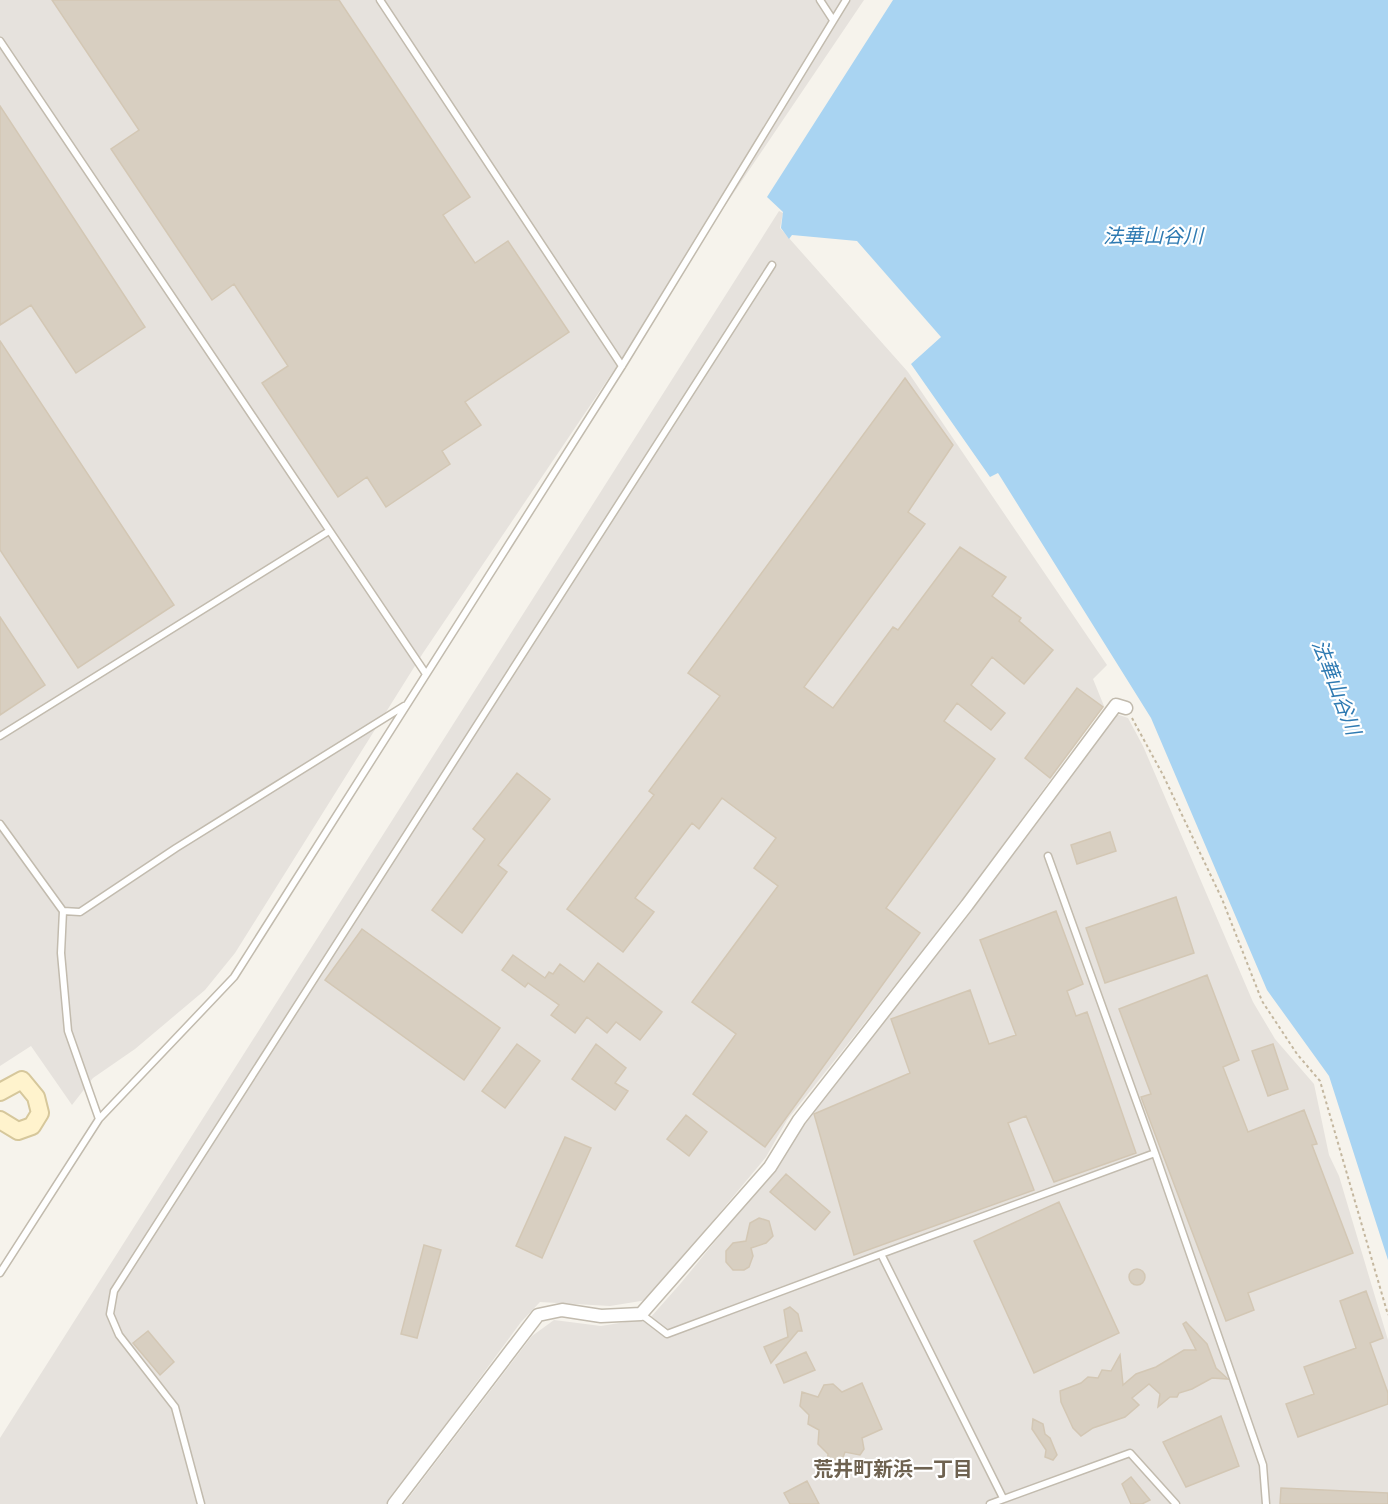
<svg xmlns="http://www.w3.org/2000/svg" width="1388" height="1504" font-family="Quicksand,'Noto Sans JP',sans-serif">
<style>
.industrial{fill:#e6e2dd}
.water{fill:#a9d4f2}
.building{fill:#d8cfc1;stroke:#d3c7b4;stroke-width:1.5}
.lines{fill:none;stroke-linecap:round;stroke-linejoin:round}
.lane-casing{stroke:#c2bbae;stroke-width:9}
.street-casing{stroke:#c2bbae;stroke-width:15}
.secondary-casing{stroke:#d6c79b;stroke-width:20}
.path{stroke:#c4b79f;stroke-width:2;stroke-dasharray:3 3;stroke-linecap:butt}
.lane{stroke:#fff;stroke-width:6}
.street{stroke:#fff;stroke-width:12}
.secondary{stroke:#fff3cd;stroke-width:16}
.labels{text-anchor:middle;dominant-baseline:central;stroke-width:4.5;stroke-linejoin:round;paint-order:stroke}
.water-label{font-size:20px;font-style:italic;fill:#2e7ab2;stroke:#fff}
.neighbourhood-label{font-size:20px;font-weight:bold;fill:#6e6250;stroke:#fff}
</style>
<rect width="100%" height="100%" fill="#f6f3ec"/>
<!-- industrial -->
<path class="industrial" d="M0,0H864L423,653L235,953L205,990L135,1049L93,1078L72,1105L31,1046L0,1066Z
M779,211L783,213L780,228L908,372L1107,665L1093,679L1104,706L963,900L787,1120L766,1157L647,1300L610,1306L540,1302L521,1322L387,1504H0V1438Z
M1116,714L1128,718L1143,746L1253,1002L1275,1039L1314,1084L1329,1155L1339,1176L1388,1340V1504H404L532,1336L554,1320L601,1326L650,1318L681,1283L771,1173L795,1129Z"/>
<!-- water -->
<path class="water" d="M893,0H1388V1260L1329,1076L1267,990L1151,718L998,473L990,477L911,364L941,337L857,241L792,235L789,239L781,228L783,212L767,197Z"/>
<!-- building -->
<path class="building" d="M52,0H339L470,197L443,215L475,263L508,241L569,332L465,402L481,425L442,451L450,464L386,507L367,477L338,497L262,383L288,366L234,284L212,300L111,149L139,130Z
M0,106L145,327L76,373L31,305L0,325Z
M0,341L174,605L78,668L0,550Z
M905,378L953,445L908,512L925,524L804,687L833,708L893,627L898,630L960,547L1006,577L992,596L1021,618L1019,621L1053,650L1024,684L992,657L971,685L1005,713L991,730L957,703L944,721L995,759L886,908L920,933L765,1147L693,1094L736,1034L692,1002L778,886L754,868L776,838L722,798L699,829L692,823L635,898L654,912L623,952L567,909L654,795L649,791L720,696L688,673Z
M0,617L45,685L0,715Z
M1077,688L1103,707L1050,778L1025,758Z
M517,773L550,799L498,865L507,872L462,933L432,910L485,839L473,829Z
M1110,832L1116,851L1077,864L1071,845Z
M1176,897L1194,953L1105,983L1086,928Z
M1056,911L1083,984L1067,991L1076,1016L1087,1012L1136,1153L1054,1182L1026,1116L1008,1123L1034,1190L854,1255L814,1114L910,1073L891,1019L970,990L989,1044L1016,1035L980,940Z
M362,929L500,1028L464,1080L325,980Z
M513,955L545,978L549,972L553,974L560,964L584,982L598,963L662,1012L640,1040L616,1022L607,1033L587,1017L575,1033L551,1015L559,1005L528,983L525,987L502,970Z
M1207,975L1239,1060L1223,1067L1248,1132L1304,1110L1317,1144L1312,1145L1353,1253L1248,1293L1254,1310L1226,1321L1141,1097L1151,1094L1119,1009Z
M517,1044L540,1061L505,1108L482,1091Z
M596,1044L626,1068L615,1083L628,1091L615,1110L572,1079Z
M1273,1044L1288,1089L1268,1096L1252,1051Z
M686,1115L707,1132L689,1156L667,1139Z
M565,1137L591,1148L542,1258L516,1246Z
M786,1174L830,1212L815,1230L770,1192Z
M1059,1202L1119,1333L1034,1373L974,1241Z
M759,1218L769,1221L773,1236L766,1243L751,1248L753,1256L749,1267L744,1270H733L726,1262V1251L733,1243L746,1241L750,1223Z
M424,1245L441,1250L417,1338L401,1334Z
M1129 1277a8 8 0 1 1 16 0a8 8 0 1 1-16 0Z
M1366,1291L1383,1338L1370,1343L1388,1393V1404L1298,1437L1286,1404L1314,1394L1304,1367L1356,1348L1340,1301Z
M790,1307L798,1314L802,1331H798L771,1363L764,1347L788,1337L784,1310Z
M1186,1322L1207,1344L1216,1368L1228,1379L1212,1378L1192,1389L1179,1393L1177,1397H1170L1158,1407L1160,1394L1149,1384L1132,1398L1139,1405L1125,1417L1093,1428L1081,1436L1073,1428L1061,1402L1060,1391L1081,1383L1088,1377L1098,1378L1102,1370L1111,1371L1120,1355L1123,1385L1136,1374L1156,1367L1184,1350H1196L1183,1324Z
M148,1331L174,1362L160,1375L133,1343Z
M806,1352L815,1370L784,1383L776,1365Z
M862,1383L882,1429L862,1438L864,1449L860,1455L845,1452L841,1463L833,1467L827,1462L828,1454L818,1444L819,1430L808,1424L809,1415L800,1406L802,1392L818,1397L824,1385L833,1384L842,1392Z
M1221,1416L1239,1466L1186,1487L1163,1442Z
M1033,1419L1043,1424L1045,1434L1050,1438L1057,1455L1053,1460L1045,1457L1046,1450L1032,1429Z
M1131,1477L1150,1500L1142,1504H1131L1122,1484Z
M807,1481L819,1504H790L784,1493Z
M1281,1488L1388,1493V1504H1280Z"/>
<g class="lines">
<!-- lane casing -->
<g class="lane-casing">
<path id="lane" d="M380,0L622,366
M820,0L833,20
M0,41L426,674
M0,736L329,531
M0,824L63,911L61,953L68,1031L99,1119
M1048,856L1155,1153L1263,1465L1266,1504
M63,911L80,912L176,848L404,706
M881,1254L1155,1153
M0,1273L99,1119L234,977L622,366L846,0
M641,1314L667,1334L881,1254L1003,1498
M201,1504L175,1407L119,1335L110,1314L114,1291L772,265
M990,1504L1130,1453L1176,1504"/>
</g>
<!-- street casing -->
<g class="street-casing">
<path id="street" d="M394,1504L538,1315L562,1310L601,1316L641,1314L770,1167L799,1120L967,905L1116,705L1126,708"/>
</g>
<!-- secondary casing -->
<g class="secondary-casing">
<path id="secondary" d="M0,1092L22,1080L36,1097L40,1113L32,1126L18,1131L0,1120"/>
</g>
<!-- path -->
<path class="path" d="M1132,718L1163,775L1222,899L1262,1001L1297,1054L1320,1081L1388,1315"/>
<!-- lane -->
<use href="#lane" class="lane"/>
<!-- street -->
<use href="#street" class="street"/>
<!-- secondary -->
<use href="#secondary" class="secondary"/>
</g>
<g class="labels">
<!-- water labels -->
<g class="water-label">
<text x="1153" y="235">法華山谷川</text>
<text transform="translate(1337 687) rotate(69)">法華山谷川</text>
</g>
<!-- neighbourhood labels -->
<g class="neighbourhood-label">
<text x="893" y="1468">荒井町新浜一丁目</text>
</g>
</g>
</svg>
